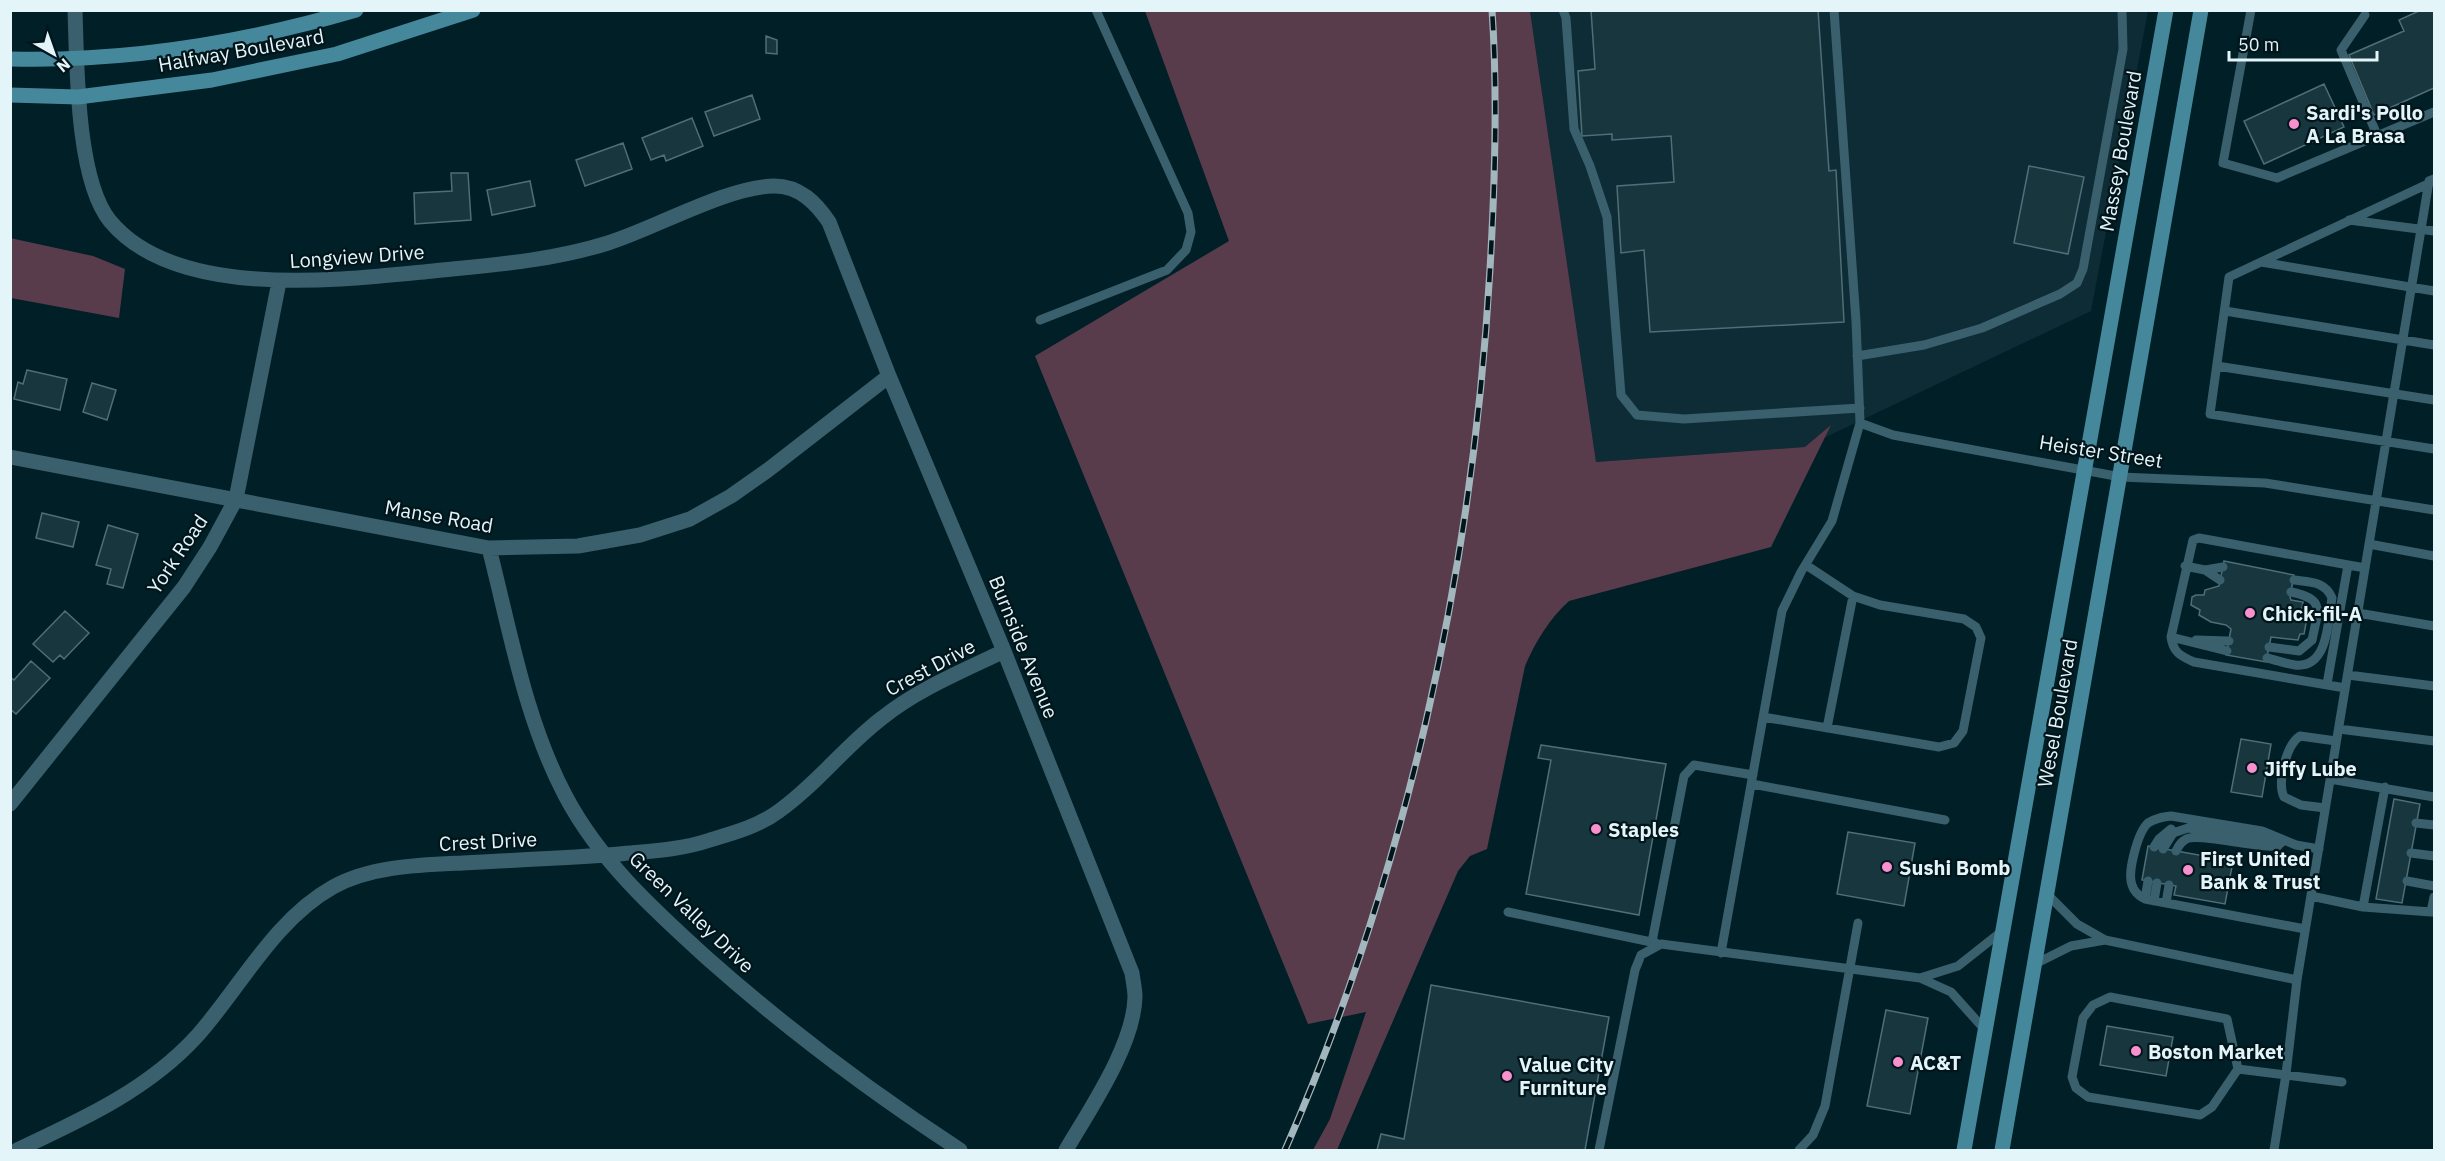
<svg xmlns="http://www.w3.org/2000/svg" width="2445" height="1161" font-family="'IBM Plex Sans',sans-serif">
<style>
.built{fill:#0e2c35}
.forest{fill:#593c4c}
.building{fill:#17363e;stroke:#4f6e78;stroke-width:1.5}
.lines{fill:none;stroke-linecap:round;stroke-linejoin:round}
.service{stroke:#39606c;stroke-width:9}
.minor{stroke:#39606c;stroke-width:15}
.secondary{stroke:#46889b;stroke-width:15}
.rail-casing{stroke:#a2b7bd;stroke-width:7}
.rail{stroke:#01151b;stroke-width:4.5;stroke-dasharray:14;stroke-linecap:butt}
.poi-dot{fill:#f790cd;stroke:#01151b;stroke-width:2}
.labels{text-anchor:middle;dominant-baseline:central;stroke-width:4.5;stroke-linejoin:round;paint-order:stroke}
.street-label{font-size:20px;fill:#e4f5fa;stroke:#01151b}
.poi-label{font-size:20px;font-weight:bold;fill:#e4f5fa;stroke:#01151b;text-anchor:start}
</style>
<rect width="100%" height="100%" fill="#011f27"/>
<!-- built -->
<path class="built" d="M1530,11H2148L2091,311L1805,447L1596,462Z"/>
<!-- forest -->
<path class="forest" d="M1145,11H1530L1596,462L1805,447L1831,425L1771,547L1569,601C1549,619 1536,641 1525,666L1487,849L1470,856L1458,871L1337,1150H1313L1330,1119L1366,1012L1308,1024L1035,356L1229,241Z
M10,238L93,256L125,269L119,318L11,298Z"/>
<!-- building -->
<path class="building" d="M1591,10H1818L1829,171L1836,170L1844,322L1650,332L1644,250L1621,253L1617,186L1674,182L1671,136L1612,140V134L1582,136L1578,71L1595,69Z
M2421,10H2434V88L2374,115L2349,55L2404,31L2399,20Z
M766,36L777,40V54L766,53Z
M2324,84L2344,127L2264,164L2244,121Z
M752,95L760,119L714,136L705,112Z
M692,118L703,146L666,161L664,155L651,160L642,138Z
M623,143L632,169L585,186L576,160Z
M2029,166L2084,177L2068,254L2014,243Z
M451,173H468L471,220L415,224L414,193L452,191Z
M530,181L535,206L492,215L487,190Z
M27,370L67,379L60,410L14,399L18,382L23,384Z
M92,383L116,390L107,420L83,412Z
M42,513L79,522L73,547L36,538Z
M108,525L138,534L123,588L107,584L111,569L96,565Z
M2224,561L2294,575L2290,597L2291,600L2303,602L2300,617L2307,618L2304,634H2300L2298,640L2271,637L2266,662L2226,655L2231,629L2226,625L2211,622L2199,615L2200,610L2191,605L2192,597L2196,595H2204L2205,590L2219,586Z
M65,611L89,633L64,659L60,655L53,662L33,644Z
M31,661L50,678L16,714L10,709V677L14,680Z
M2241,739L2271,744L2262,797L2231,792Z
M1541,745L1666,764L1639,915L1526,894L1551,760L1538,758Z
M2394,799L2420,804L2402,903L2376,899Z
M1848,832L1915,843L1904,906L1837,894Z
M2148,846L2233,861L2225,904L2174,895L2176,886L2142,880Z
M1431,985L1609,1017L1585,1150H1377L1381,1134L1404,1139Z
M1886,1010L1928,1018L1910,1114L1867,1106Z
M2107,1026L2173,1037L2166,1076L2100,1065Z"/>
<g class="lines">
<!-- service -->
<path class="service" d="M1563,10L1566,18L1574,129L1590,166L1607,217L1621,395L1637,415L1684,419L1860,408
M2251,10L2223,163L2277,178L2434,112
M2365,15L2341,50L2377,135
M2432,182L2229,277L2210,414L2434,449
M2349,220L2434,231
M2261,262L2434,291
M2225,311L2434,345
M1040,320L1167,270L1186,250L1191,232L1188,213L1096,10
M1857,356L1924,345L1982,328L2060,294L2077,283L2083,269L2123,49L2122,10
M2217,366L2434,400
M1860,423L1893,435L2121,477L2265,483L2434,510
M2369,544L2434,556
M2185,566L2205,570L2223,567
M2205,570L2220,580
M2358,613L2434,626
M2171,637L2227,651
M2196,640L2229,641
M2269,647L2299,651L2312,640C2318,610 2326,599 2291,592
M2267,658C2276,660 2286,664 2295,665C2329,669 2328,619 2332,598C2325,581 2309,582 2294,580
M2348,675L2434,686
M2327,684L2348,565
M2345,688L2194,662C2180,656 2173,652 2171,637L2193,540L2199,538L2365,568
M1763,717L1939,747L1954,743L1963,731L1981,638L1976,627L1964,619L1880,605L1853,596L1806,565
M1827,728L1853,596
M2339,729L2434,741
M2330,779L2434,797
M1752,784L1945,820
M2325,808L2301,805L2284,797C2277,783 2286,745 2300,736L2336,741
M2416,823L2434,825
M2154,847L2159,839L2171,829
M2163,849L2173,833L2188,828L2281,843
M2176,851C2179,845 2182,840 2189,838C2205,834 2254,848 2278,846
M2411,853L2434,856
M2407,881L2434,886
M2046,893L2077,924L2105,940L2297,980
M2311,896L2363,907L2431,912L2434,897
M2145,899L2148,881
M2154,901L2157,883
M2166,903L2169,885
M2363,907L2385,787
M1508,912L1656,943
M2305,929L2145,899C2139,896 2134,892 2132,885C2127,872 2138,832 2148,823C2155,818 2163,817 2171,816L2262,831L2296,845L2319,849
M1652,942L1684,776L1694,765L1753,775
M1721,953L1782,611L1801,572L1832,521L1860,423L1856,321L1834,10
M2035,964L2071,946L2105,940
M1920,978L1958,966L2001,932
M2238,1069L2227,1019L2110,997L2093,1005L2083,1018L2072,1077L2076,1088L2088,1097L2200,1115L2212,1107L2238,1069L2342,1082
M1599,1150L1635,970L1641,955L1661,944L1920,978L1951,992L1986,1031
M1799,1150L1813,1135L1825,1106L1858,923
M2274,1150L2286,1074L2297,980L2429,181L2434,179"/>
<!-- minor -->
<path class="minor" d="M75,10C77,64 76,179 110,221C176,301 342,280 433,271C492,265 551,261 608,243C656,228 726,187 774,186C800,186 816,203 829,222L889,376L1004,651L1132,973C1133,981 1135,989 1135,997C1134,1045 1090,1109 1066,1150
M10,457L489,548L578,546L640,535L690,519L731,496L768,470L889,376
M489,548C510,630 525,719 565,795C599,860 653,909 707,958C787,1029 871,1092 960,1150
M10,804L184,587L210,547L236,499L279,282
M17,1150C81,1120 148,1090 197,1036C240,988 274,920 333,887C371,866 420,865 463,863C515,860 567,858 619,854C650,851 681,850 710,840C734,833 759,826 779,811C817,784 845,746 882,718C918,689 963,671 1004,651"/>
<!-- secondary -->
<path class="secondary" d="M10,59C128,62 243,43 356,10
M10,95L78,97L212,80L337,54L473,10
M1964,1150L2166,10
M2002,1150L2201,10"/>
<!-- rail casing -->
<g class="rail-casing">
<path id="rail" d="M1285,1150C1406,874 1473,570 1490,269C1495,183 1498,96 1492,10"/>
</g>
<!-- rail -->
<use href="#rail" class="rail"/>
</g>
<!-- markers -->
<g class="poi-dot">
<circle cx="2294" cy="124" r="6"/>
<circle cx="2250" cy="613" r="6"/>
<circle cx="2252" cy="768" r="6"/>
<circle cx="1596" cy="829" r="6"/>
<circle cx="1887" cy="867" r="6"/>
<circle cx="2188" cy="870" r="6"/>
<circle cx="2136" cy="1051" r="6"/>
<circle cx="1898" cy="1062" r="6"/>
<circle cx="1507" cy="1076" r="6"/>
</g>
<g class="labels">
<!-- street labels -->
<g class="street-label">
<text transform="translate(241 50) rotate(-10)">Halfway Boulevard</text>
<text transform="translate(2120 151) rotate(-80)">Massey Boulevard</text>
<text transform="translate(357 256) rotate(-4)">Longview Drive</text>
<text transform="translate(2101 451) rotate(9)">Heister Street</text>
<text transform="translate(439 516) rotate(10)">Manse Road</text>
<text transform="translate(177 554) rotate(-56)">York Road</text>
<text transform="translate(1024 647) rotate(68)">Burnside Avenue</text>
<text transform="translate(930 667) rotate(-28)">Crest Drive</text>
<text transform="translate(2057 713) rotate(-80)">Wesel Boulevard</text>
<text transform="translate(488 841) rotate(-3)">Crest Drive</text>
<text transform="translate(692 912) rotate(44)">Green Valley Drive</text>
</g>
<!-- poi labels -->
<g class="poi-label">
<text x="2306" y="112">Sardi's Pollo<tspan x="2306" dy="23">A La Brasa</tspan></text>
<text x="2262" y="613">Chick-fil-A</text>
<text x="2264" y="768">Jiffy Lube</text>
<text x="1608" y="829">Staples</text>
<text x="2200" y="858">First United<tspan x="2200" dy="23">Bank &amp; Trust</tspan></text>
<text x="1899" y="867">Sushi Bomb</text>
<text x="2148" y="1051">Boston Market</text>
<text x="1910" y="1062">AC&amp;T</text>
<text x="1519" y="1064">Value City<tspan x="1519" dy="23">Furniture</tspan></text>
</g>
</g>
<!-- border -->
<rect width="2445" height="1161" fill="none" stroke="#e4f5fa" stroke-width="24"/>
<!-- north arrow -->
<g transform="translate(54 54) rotate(140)" stroke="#01151b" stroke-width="4.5" paint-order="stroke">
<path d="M0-4.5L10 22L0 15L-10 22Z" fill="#e4f5fa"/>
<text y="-9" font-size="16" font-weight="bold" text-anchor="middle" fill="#e4f5fa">N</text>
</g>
<!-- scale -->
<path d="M2229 51v9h148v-9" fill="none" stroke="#e4f5fa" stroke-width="3"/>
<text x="2238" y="51" font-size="18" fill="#e4f5fa" stroke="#01151b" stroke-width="4.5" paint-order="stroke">50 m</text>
</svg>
